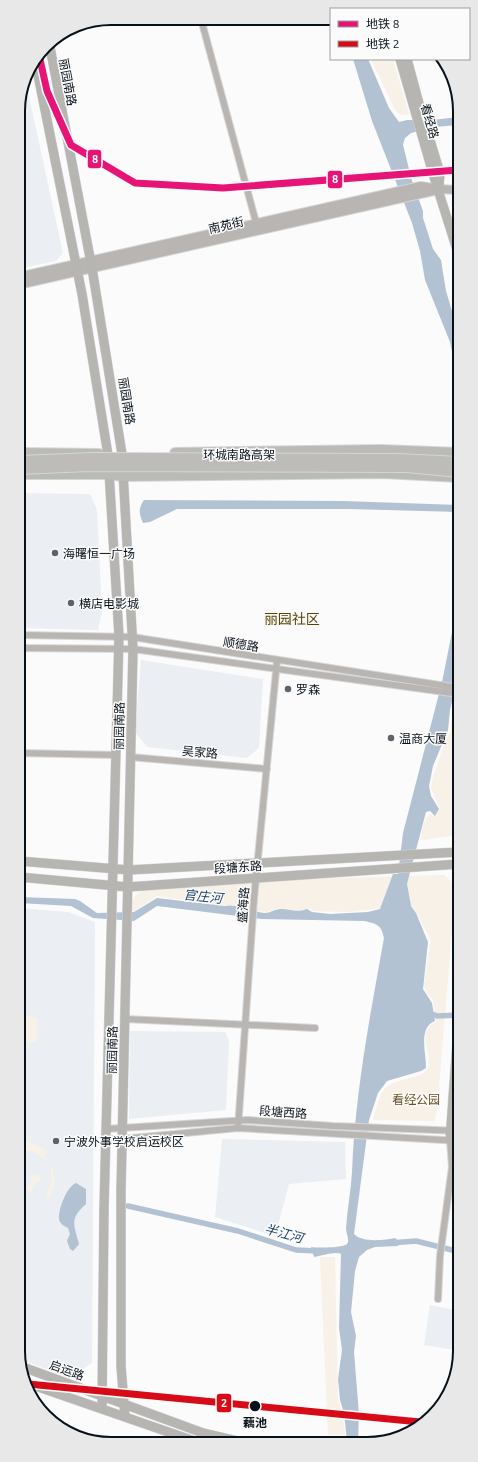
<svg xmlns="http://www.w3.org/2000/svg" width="478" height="1462" viewBox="0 0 478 1462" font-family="Ubuntu,'Noto Sans SC',sans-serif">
<rect width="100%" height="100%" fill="#fbfbfb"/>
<path fill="#ebeef2" d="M25,78l38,175 -7,8 -38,8v-165z
M19,493l71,1 7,16 5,102 -4,18 -79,-2z
M141,660l122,19 -4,69 -12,10 -100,-11 -12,-15z
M19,908l49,4 27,10 -3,441 -23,15 -49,-19z
M130,1031l95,1 4,8 -3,70 -97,9z
M222,1139l123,3 1,37 -57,5 -14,52 -60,-19z
M430,1305l30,6v40l-36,-6z"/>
<path fill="#f7f1e7" d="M371,59h22l16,55 -8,1 -6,-5z
M454,702l5,1v117l-2,8 -6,8 -28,4 -2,-1c1,-8 2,-20 9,-25l5,3 5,-8 -9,-20 2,-12 11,-33 6,-11z
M444,875l8,7 3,12 -18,217 -3,10 -61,-1c3,-9 5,-22 10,-29 11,-15 37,-10 44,-22 8,-13 -13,-36 9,-47l-3,-21 -8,-11 -1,-7 7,-43 -19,-35 -64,7 -36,-1 -1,-2 -16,2 -17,-3 -12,4 -24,-4 -8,-3h-18l-59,-9 -24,16c-3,-13 2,-19 14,-23l118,-9z
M19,1016l18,1v25h-15l-1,27h-2z
M21,1141c11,1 19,4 27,11l-3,3 1,3 -2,1 -10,-7 -15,-2z
M53,1168l2,15 -5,15 -4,-3 5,-12v-14z
M39,1173l1,9h-3l-7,11 -3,-6 4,-5v-5z
M320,1257h15l3,142 4,13 3,23h-17z"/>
<path fill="#b2c2d2" d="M111,18h31l-77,14 10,-7z
M353,59h15l21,49 10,14 8,-2h25l26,-3v8l-23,2 -24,6 -6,5 -2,7 9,36 11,30v7l10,31 8,11 5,31 13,43v51l-9,-43 -25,-62 -5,-29 -8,-28 -40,-102z
M144,500l199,1 116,4v7l-110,-3h-172l-27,13 -7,1c-4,-10 -5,-14 1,-23z
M459,597v78l-9,35 -2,20 -15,36 -4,20 2,10 8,13 -4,7 -5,-5 -4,1 -19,72 4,22 5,7 12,29 -5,47 9,14 3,18c-17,6 -9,31 -9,47l-5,3 -34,10 -9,12 -9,27 -15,114c8,9 31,6 42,4l2,8 -23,1 -8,3 -8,7 -4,14 -4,41 5,24 -2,16 5,62 -1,28h-11l-3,-29 -4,-13 -2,-21 4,-29 -3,-22 2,-74c-6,-3 -19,2 -27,3l-3,-10c7,1 31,1 36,-3 3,-4 -1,-11 -1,-15 1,-19 5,-38 6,-57 3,-79 18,-156 32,-234 -3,-14 -7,-14 -20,-17l-102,-2 -105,-13 -23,15 -41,-3 -22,-12 -52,-3v-6l56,2 5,2 17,12 37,-1 23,-14 68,8c9,-3 29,6 40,7 5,0 10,-4 15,-4 11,0 16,4 27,0l5,3 18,2 38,-2 12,-3 13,-35h5l5,-41 39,-151z
M76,1183l10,6v15c-17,15 -12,21 -7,40l-6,7 -3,-2 -3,-8 3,-7 -2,-6c-4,-2 -8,-4 -9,-9 -1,-9 8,-33 17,-36z"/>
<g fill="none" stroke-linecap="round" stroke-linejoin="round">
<path stroke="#b2c2d2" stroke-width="5.5" d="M427,1012l10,4 22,-1
M128,1206l110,25 58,19 22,1
M390,1243l26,-2 44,11"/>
<g stroke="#d4d6d7" stroke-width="8">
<path id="minor" d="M201,19l56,207
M19,635l113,2 327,51
M19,648l114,1 326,45
M19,753l97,2
M130,757l137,12
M125,1019l190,9
M238,1128l16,-229 23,-238
M106,1129l141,-9 86,6 127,5
M106,1139h16l116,-11 222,13
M438,1299l2,-43 12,-89 -2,-27"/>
</g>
<g stroke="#d4d6d7" stroke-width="10">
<path id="tertiary" d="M18,277l403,-91 18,3 19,1
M18,285l420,-95"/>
</g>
<g stroke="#d4d6d7" stroke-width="10">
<path id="secondary" d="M49,42l43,226 30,186 11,195 -12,542v175l4,51
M400,59l34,118 24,76
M407,59l14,52
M35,60l47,234 26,161 11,181 -15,572 -2,200
M426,127l14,46 -1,13
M19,861l110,9 330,-18
M19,877l109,10 331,-23
M450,1140l9,-125
M20,1366l183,67 39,9
M27,1383l170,59"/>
</g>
<g stroke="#d4d6d7" stroke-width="12">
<path id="primary" d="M19,453l80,1
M175,453l206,-3 78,3
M19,474h91l12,2 261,-3 76,4"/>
</g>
<use href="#minor" stroke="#b8b5b3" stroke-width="6"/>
<use href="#tertiary" stroke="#b8b5b3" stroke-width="8"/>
<use href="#secondary" stroke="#b7b5b2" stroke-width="9"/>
<use href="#primary" stroke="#babab6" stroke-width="10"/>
<g stroke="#d4d6d7" stroke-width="12" stroke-linecap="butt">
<path id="trunk-bridge" d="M19,461l74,-3 305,1 61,3
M19,469l70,-3 318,1 52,5"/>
</g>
<use href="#trunk-bridge" stroke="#bdbcb8" stroke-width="10"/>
<g stroke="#fbfbfb" stroke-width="10">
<path id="metro-1" d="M39,55l8,36 24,54 64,38 88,5 235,-18"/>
</g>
<g stroke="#fbfbfb" stroke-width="10">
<path id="metro-2" d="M28,1384l392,38"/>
</g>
<use href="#metro-1" stroke="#e61477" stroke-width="7"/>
<use href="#metro-2" stroke="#d60b17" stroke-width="7"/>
</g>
<g fill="#5d6368" stroke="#fbfbfb" stroke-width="1.5">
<circle cx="55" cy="553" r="4"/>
<circle cx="71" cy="603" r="4"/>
<circle cx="288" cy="689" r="4"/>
<circle cx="391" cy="738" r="4"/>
<circle cx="56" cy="1141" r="4"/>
</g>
<circle fill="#081119" stroke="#fbfbfb" stroke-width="1.5" cx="255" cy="1406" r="6"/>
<g text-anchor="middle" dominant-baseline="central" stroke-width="3" stroke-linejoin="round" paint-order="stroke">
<g font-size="12" fill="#081119" stroke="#fbfbfb">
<text transform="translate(68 82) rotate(79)">丽园南路</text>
<text transform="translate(430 121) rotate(74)">看经路</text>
<text transform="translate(226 225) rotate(-13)">南苑街</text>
<text transform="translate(127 401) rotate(81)">丽园南路</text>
<text x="239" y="454">环城南路高架</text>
<text transform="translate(241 644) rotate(9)">顺德路</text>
<text transform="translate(119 726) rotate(-89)">丽园南路</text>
<text transform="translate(200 752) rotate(5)">吴家路</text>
<text transform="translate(238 867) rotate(-4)">段塘东路</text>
<text transform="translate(243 905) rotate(-86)">盛海路</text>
<text transform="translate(112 1050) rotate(-89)">丽园南路</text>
<text transform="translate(283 1112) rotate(4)">段塘西路</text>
<text transform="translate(67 1370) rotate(20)">启运路</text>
</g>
<g font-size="12" fill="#081119" stroke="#fbfbfb" text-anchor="start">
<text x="63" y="553">海曙恒一广场</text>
<text x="79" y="603">横店电影城</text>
<text x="296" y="689">罗森</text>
<text x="399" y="738">温商大厦</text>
<text x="64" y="1141">宁波外事学校启运校区</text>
</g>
<g font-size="12" fill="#6b5223" stroke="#fbfbfb">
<text x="416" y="1099">看经公园</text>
</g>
<g font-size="12" font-weight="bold" fill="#081119" stroke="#fbfbfb">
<text x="255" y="1422">藕池</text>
</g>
<g font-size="13" font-style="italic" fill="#1f4567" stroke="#fbfbfb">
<text transform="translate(203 896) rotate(6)">官庄河</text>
<text transform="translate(284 1233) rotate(15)">半江河</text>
</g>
<g font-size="14" fill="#5d4204" stroke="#fbfbfb">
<text x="292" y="619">丽园社区</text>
</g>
</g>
<path d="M0 0H478V1462H0ZM111 25H367A86 86 0 0 1 453 111V1351A86 86 0 0 1 367 1437H111A86 86 0 0 1 25 1351V111A86 86 0 0 1 111 25Z" fill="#e8e8e9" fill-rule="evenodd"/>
<path fill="none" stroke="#081119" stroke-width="2" d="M111 25H367A86 86 0 0 1 453 111V1351A86 86 0 0 1 367 1437H111A86 86 0 0 1 25 1351V111A86 86 0 0 1 111 25Z"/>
<g stroke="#fbfbfb" stroke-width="1.5">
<rect x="87" y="149" width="15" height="20" rx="4" fill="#e61477"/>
<rect x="327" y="170" width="16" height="19" rx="4" fill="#e61477"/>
<rect x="216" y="1393" width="16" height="20" rx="4" fill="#d60b17"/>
</g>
<g font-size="11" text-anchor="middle" font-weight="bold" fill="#fff">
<text x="95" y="163">8</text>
<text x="335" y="183">8</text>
<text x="224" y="1407">2</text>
</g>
<rect x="330" y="8" width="140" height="52" fill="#fbfbfb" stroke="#9a9da1"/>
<rect x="338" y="21" width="20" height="6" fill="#e61477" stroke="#9a9da1"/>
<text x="366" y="28" font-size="12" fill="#081119">地铁 8</text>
<rect x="338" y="41" width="20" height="6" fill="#d60b17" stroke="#9a9da1"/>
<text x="366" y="48" font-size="12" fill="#081119">地铁 2</text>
</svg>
